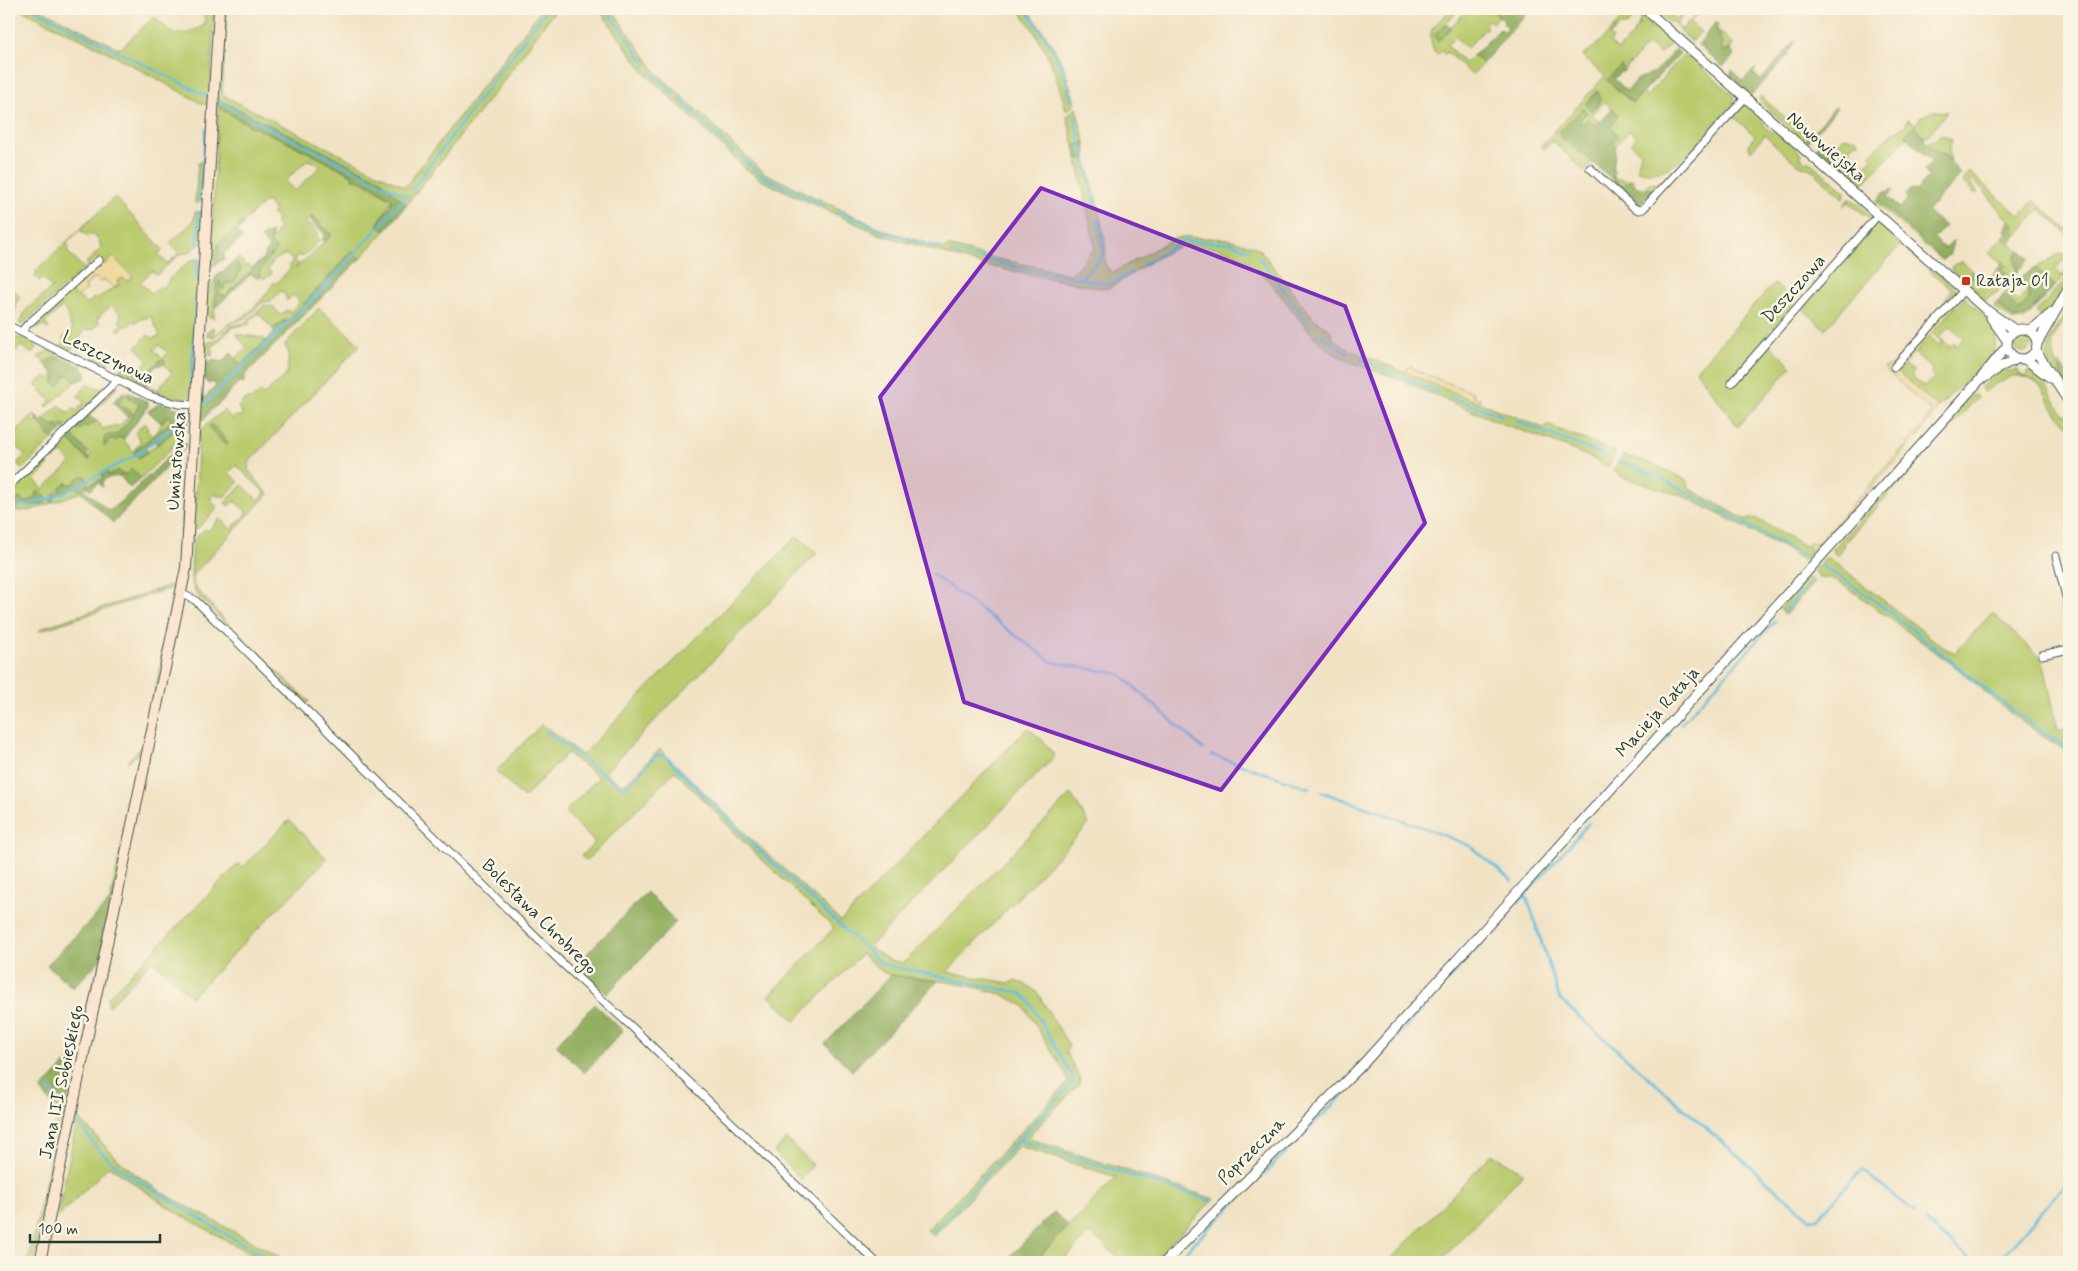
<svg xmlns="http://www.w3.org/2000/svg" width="2078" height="1271" viewBox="0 0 2078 1271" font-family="Mynerve,sans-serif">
<rect width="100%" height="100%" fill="#fcf5e5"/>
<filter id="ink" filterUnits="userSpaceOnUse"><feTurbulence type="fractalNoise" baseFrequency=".02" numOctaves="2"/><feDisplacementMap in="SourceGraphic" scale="10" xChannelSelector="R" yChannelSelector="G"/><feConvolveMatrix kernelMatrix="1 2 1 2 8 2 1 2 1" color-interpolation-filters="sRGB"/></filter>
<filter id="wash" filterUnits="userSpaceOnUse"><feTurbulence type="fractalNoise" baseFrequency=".0096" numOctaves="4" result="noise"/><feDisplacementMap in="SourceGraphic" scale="20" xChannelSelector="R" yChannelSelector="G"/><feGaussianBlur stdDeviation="1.12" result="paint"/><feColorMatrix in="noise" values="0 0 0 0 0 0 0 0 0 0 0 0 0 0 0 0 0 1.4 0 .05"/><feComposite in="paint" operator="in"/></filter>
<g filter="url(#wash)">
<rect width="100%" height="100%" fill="#f1e2c4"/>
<path fill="#bacb6e" stroke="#6c8451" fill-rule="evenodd" d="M19,9h21l80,40 34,-32 21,18 6,-3 5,2 19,-9 -1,-16h10l-4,96 -9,-2 -97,-53z
M224,9h3l-5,86 183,92 137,-178h14l-58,79 -92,117c-8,-9 -17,-15 -25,-25l-162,-80z
M599,9h12l46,64 107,100 120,57 61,19 3,-3 40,11 83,17 24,-26 -18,-90 9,1c6,26 23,82 19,105l5,7 4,1 59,-33 11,-2 44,2 25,7 7,4 55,70 14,9 4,6 -1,3 15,11 196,79 4,-3 69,27 -8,15c-35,-20 -74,-31 -112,-46 -36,-15 -72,-31 -108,-46 -19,-8 -39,-11 -56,-23 -40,-27 -62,-93 -112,-103 -11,-2 -27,-5 -38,-3 -18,5 -54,31 -72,42h-10l-118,-23 -103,-31 -118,-54 -16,-12 -101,-96z
M1018,9h10l25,37 12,24 10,33 -4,5 -5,2c-11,-41 -21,-67 -48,-101z
M1452,9h8l-27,27 5,5 28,-30 -2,-2h30l-2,1 7,6 -6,7 -4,-3 -5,5 3,2 -20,21 -12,-11 -8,8 18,18 8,-8 10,8 -11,12 -25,-23 -3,2 -3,-3 -3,3 -4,-2c-9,-25 1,-26 18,-43z
M1627,9l10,1 -10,16 -2,-1 -2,2 -3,-2 -11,11 4,3 -3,4 8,7 16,-16 -1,-2c7,-5 5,-11 10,-17l7,6v4l3,4 4,-2 11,10v4l2,3 -10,10 -12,-10 -26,29 -1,-2 2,-2 -16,11 25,23 11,-10 4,3 36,-41 3,3 4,-1 44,39 -1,9 -45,50h-3c-14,15 -29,20 -48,15l4,-17 -10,-9 6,-7 -8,-6 -13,14 -3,-3 -2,-16 7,-10 -13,-15 -13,14 8,7 -3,5 -17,-4v-3l7,-8 -29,21 6,7 30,23 -10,8 -31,-30 -9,8 -3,-3 64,-70 -23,-20c11,-6 42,-36 45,-47z
M1685,9h4l-13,15 5,6 19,-19 -10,11 11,10 -10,10 -19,-21 -3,1 -8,-7 5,-4 9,8z
M1716,28l17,16 -3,6 -8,1z
M1761,96l47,42 -1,2 2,1h-6l-44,-41z
M1746,104l15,14 4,9 7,5 3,-1 26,23v4l4,4 4,-1 36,31v4l-4,2 1,-2 -33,-28c-12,0 -34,-24 -44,-33l-14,16 -3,-6 7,-9 -23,-21 11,-10z
M218,107c57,33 120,55 174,93l-15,25 8,6 -25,28 -8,-7 -64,69h-5l-10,8 -15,-16 -10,9 2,2 -17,3 -20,19 -1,10 -6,-3v-7l2,-3 8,-3 15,-14 14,-3 20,-18 9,2 6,8 7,-5 3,2 10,-10 -7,-7 -6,6 -2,-7 -4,-3 -10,10 -8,1 -17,16 -16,5 -15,13 -1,1 -7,-2 2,-5 5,-3v8l1,1c12,-12 14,-11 26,-18 10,-5 28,-26 33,-36l2,2 15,-16 -2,-3 4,-3 -7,-8 -13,7 -5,8 4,5 -9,5 -4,-6 8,-13 10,-10 -7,-8 1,-4 5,-2v-5l3,-3 -4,-6 3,-2 -6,-6 3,-3 -9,-10 -47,43 -4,22h-2l-2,-3zM307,160l8,2 5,5 -25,24 -10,-10zM313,216l19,19 -37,34 4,-5 -5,-5 5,-4 3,2 18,-17 -4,-5 2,-2 -7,-9 -3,2 -2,-3z
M1076,108l9,34 -11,4 -7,-30z
M1934,111l13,1 -23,28 -17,-6v4l-46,48 -4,-4 -3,3 -39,-34 3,-6 -1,3 39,33 6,-7h-8l-27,-23 1,-1 3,3 13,-16 13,2 3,3h-4l-6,6 1,2 -3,6 15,12 10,-11 -2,-2 7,-9 17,-15 -3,3 15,-10 -2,-2 3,-3 8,5 6,-8z
M1941,134l11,6 -3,11 2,10 -25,-18 10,-4z
M205,159l-2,41 -8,4 3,-40z
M1969,172l51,44 14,-16 35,32v3l-29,-26 -25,28 -2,-13c-16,-12 -23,-31 -40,-43l-4,1 9,10 -3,2 -13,-13z
M1614,174v4l15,3 1,-2 3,1 3,7 8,1 5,-5 9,1 -6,7 -3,-3 -5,4 -21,-5 -12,-10z
M115,197l48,53 -5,4 9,10 12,-11 -9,-10 24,-22 1,-9h7l-2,32 -12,9 -8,1 -23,21 -5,-4 -12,11 12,12 8,-8 2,2 7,-6 -1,-2 23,-20 8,-1 1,3 -7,122 -2,11 -5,4 -21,-4 -28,-13 1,-1 22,9v-4l12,-13 -8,-9 1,-3 -2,-3 5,-5 -9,-8 -5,5 7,7 -2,4 -16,16 -6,-7 11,-10 -12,-13 12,-12 4,3 8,-2 -9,-20 -5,2h-3l-8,5 -2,-2 -5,6 -2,-2 -7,6 -2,-2 5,-5 -3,-3 2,-6 -10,-10 -14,14 3,4 -6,6 -9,1 -14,20 -10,-5 3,-3 -1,-4 10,-9c-7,-7 -1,-13 -11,-22l-17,16 4,5 -2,1 -4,-4 -5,3 -5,-3 37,-35 17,14 8,-7 2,2c6,-5 14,-9 22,-14l-2,-4 5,-4 10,1 -19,-21 -9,8h-16l-2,-2 15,-15 -2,-8 -7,-7 -4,3 -8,-6 -14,13 4,5 -3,3 17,18 -62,56 -3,-2 8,-14 25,-21 -9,-10 -4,3 -5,-5 3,-3 -2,-2z
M1852,199l38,31 2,6h5l28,27 -2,1 -23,-19 -75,84 -22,-20 70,-80 -4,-11 -21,-16 -5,4 5,-6z
M1877,200l66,58 4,-3 -4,6 -67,-58z
M2003,237l17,15 -5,4 2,16 -20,20 -12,8 -17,-16 1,-1 -3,-4 -2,2 -12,-11 1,-4 9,-5 10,10 -2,3 14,13 20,-11 -2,-15h-4l-9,-8z
M2069,254v10l-6,-4 -8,10 7,6 7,-8v3l-45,49h-12l-18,-13 4,-6v3l27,13 29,-32 -18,-17 21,-13z
M238,257l8,10 3,-2 3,3 11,-9 -38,37 -6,-3v-13l5,9 1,-7 11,-5 5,-9 -6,-7z
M1931,267l25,21 1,3 -9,10 -3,-2 7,-9 -24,-21z
M221,271l1,2 -6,5 -2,40 -5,-1c-9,-13 2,-36 12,-46z
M2069,276v3l-20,31 -8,8 -5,-6z
M1774,283l21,20 -32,36 29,27 -54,61 -42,-57z
M14,290l5,5 -5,22 -3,4 -2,-1v-26z
M2028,290c1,8 -1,18 -10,20l-14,-16 3,-3 11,10z
M1965,297l31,31 -3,3 3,2 -2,20 -56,54 -40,-35 6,-7 10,6 -3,5 13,11 10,-10 -4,-4 3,-3 -18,-17 14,-17 10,9 3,-2 -3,-3 2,-1 9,8 4,-4 3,3 6,-7 -13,-13 -12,13 -6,-6z
M319,308l41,37 -110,116 -2,9 20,24 -75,81v10l41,46 9,5 4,8 62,57 -2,2 -111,-109 -5,-17 2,-37 12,-11 3,2 12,-13 11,11 14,-13 1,-5 -12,-10 -6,5 -3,-3 17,-18 16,15 7,-7 -29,-28 -7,8 10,9 -15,15 -3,-2 -2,2 -4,-3 -5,6 8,8 -20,20 -4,2 5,-99 25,-21 8,9 5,-4 2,2 4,-3 -5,-7 8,-8 1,1 2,-2 2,2 10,-8 3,3 23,-21 2,-21 -4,-7 1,-3z
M2069,311v3c-22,26 -20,33 -7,63 3,5 6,9 7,14 -4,-6 -19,-24 -21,-29 -4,-20 9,-37 21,-51z
M9,330l4,8c8,1 17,-3 23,9l-4,7 -11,-8 -12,11z
M236,334l27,4 3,3 -26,25 -4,-8 11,-10z
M2015 344a8 8 0 1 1 16 0a8 8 0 1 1-16 0Z
M49,350l35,17 -2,2 -27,-12 -11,6 -6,-6z
M2003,370l2,1 13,-1 1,4 7,3 2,-6 16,11 19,33h3l3,3v10c-3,-4 -7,-8 -10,-12 -15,-19 -14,-37 -42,-40 -9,-1 -13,7 -21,7l-12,10 -3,-6z
M54,374l14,1 7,7 -28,25 -1,-2 5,-4 -16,-16 10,-9 4,3z
M87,383l16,7 -36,36h-15l-8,-7 15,-14 9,8 5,-5 3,3 8,-8 -6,-6z
M117,386l1,1 -42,42 21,-8 6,8 13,-4 2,2 13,-13v-3l-13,-7 6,-9 -2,-2 5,-1 2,1 -2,3 12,8c-3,12 -24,32 -35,42l9,-8 7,-2 19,22 36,-27 5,5 -12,16 -27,26 -9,-8 -5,4 -19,1 -2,-4 -4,8 -16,7v-3l-9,-5c-3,6 -5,7 -12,5 -4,7 -12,9 -16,16l27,-12 5,5 -49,18 -23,2c8,-7 22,-10 32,-8l4,-6 -2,-4 -15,8 -19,3v-16c11,-11 23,-18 33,-31l7,7 -15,14 9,10 28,-26 -10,-10 -8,7 -6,-7 13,-13 5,5 5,-4 18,19 3,-5 -17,-17 -4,-8z
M1974,395l4,2 -132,144 -8,15 -4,-3 -1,-4 137,-152z
M174,408l13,2 4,7 -6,14 -4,4 1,-6 5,-5 -1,-10z
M33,415l-2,5 2,2 4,-2 16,19 -31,30 -5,-6 8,-8 -13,-13 -3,3v-7z
M167,416l5,5 -36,29 -1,-2 5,-4v-4l-5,-7 9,-10 5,4 -3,3 7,6z
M1623,455l28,8 35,17 4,9 56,31 9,-2 52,29 4,5 -7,9 -14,-10 -104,-54 -66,-21 -7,-6z
M186,472h2l-8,108 -66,317 -4,3 31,-145 -3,-1 -11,8 16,-17 20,-91 -2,-3 4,-4 12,-59 -16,3 -122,40 5,-4 133,-44z
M797,536l20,17 -213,220 17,11 5,-1 34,-34 94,93 87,79 187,-193 15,13 12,15 -186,191 20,13 15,3 167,-169 18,30 -142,148 62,11 5,-2 11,3 12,8 32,54 -3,6 14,27 -1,5 -52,54 187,61 -62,63h-29l-33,-30 -28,30h-28l82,-85 -97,-31 -85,90 -7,-6 141,-147 -1,-7 -43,-70c-33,-22 -93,-26 -133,-31l-7,-2 -22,-19 -67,67 -26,-25 65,-68 -84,-80 -75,-77 -89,90 -5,-5 14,-13 -30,-31 34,-35 -32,-24 -43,45 -28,-27 46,-47 40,31z
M1825,558h4l115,90 11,5 37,-40 51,47 15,70 11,-2v25l-50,-33 -67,-56 -102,-75 -20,-11 -11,-1 -5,-7z
M1810,578l4,4 -29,33 -4,-7 24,-29z
M289,820l38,39 -136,138 -38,-37 -45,47v-10l131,-134 4,4z
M61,1116l2,4 -29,142h-9l4,-5 29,-129 -3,-4z
M78,1117l37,40 23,19 25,17 126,69h-24l-91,-51 -65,-45 -52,52z
M786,1139l27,26 -12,14 -27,-27z
M1492,1154l32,19 -85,89h-51z"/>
<path fill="#93af61" stroke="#59764a" d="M1494,9l3,1 26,-1 4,4 -44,50 -9,-8 26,-26 3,2 4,-4 -4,-4 1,-2 -12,-11z
M1717,23l2,2 -3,3 6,15v8l8,-1 5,5 -12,12 -25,-22 16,-21z
M1446,24l5,4 -13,13 -5,-5z
M1795,41l-8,15 -35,39 -22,-19 2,-6 11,11 13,-13 -3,5 8,7z
M1676,49l4,4 -47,50 -26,-23 14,-15 2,4 -9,10 13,12 11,-12 17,-7z
M1598,90c4,9 2,16 -7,21l-5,-7z
M219,100l162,80c8,10 17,16 25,25l-21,26 -8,-6 14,-20 1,-5c-11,-8 -25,-21 -40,-21l1,-4 -74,-38 -29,-11 -32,-19z
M1835,107l2,1 -28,33 -2,-1z
M1583,108l4,4 -7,8v3l3,1 3,-4h4l7,6 16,-18 5,8 -7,10 7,10 -5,6 3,3 -3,26 2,1 -3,5 11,10 6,-6 15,11 5,-4 3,3 -12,13 -46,-41 -30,-23 -6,-7z
M1914,126l10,10v4c5,7 14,15 22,16l14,18 -33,38 18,14 -11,12 11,11 9,-9 -5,16 -2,-1 -4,4 -66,-59 6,-7 11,-4 -7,8 13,11 8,-9 -3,-3 6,-7 5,2 13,-14 -5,-7 8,-9 -25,-23 -1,-4z
M1085,142l1,17 -9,-1 -3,-12z
M1821,143l6,8 27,23 5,-3 3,3 -6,7 -39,-33z
M313,216l19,19 -8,7 -2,-2 3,-6 -11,-10v-2l-5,-3z
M2009,221l5,3 1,13 -6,6 -6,-6 4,-4 -2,-2z
M242,223l2,2 -7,7 5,6 -18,15v6l-9,6 3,-21z
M272,232l-2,10 7,8 -10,10 -8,13 2,3 -3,3 -7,-5 -36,34 1,-30 19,-17 6,7c-3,7 -5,19 -16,15l-1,6 -2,1 -3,-10v13l6,3 35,-33 9,-15 -8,-11z
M352,251l8,8 -115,116v5l-2,3 -3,-2c-7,7 -12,13 -18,20 -6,6 -14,9 -17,18l-6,1 4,-21 13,-13 -1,-3h-8l-3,-4 2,-15 6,-4 10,2 9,-9 10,12 34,-33 -2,-3 10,-8h5z
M2021,251l8,8 -12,13 -2,-16z
M1998,261h4l4,5 -3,3 3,3 -2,4 4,4 -8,9 -8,-8 -9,6 -14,-13 3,-3 13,12 17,-19z
M2036,268l18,17 -29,32 -11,2 -17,-15 7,-10c6,5 9,12 14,16l4,-1 7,-12 -1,-7 -11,-10z
M100,352l9,10 -2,5 -16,-7z
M55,357l27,12 1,3 1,-2 3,5 -2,3 -10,4 -7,-7 -4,1 -1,5 -5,5 -5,-3 2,-8 -11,-12z
M163,358l2,3 -1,3 -8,2 -6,7 -1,6 -3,3 1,3 -5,-3 1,-2 -2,-1 -4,3 -18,-9 -1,-3 10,-9 15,16z
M2059,364l10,11v14l-6,-11z
M122,393l3,2 -7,9 13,7 1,3 -5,3 -14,-15z
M129,393l19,9v4l-25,34 -3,-3 -5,4 -3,-3 -8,8v-7l3,-4h9c6,-5 22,-24 23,-31l-12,-8z
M160,403c11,3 23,7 30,16l-8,10 -2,7 -5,-5 -18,14 -3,-4 -9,7 3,4 -9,6 -6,-6 39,-31 -5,-5 -6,7 -13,-12z
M33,415h2l7,6 2,-2c7,6 11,10 19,5l4,2 -14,13 -8,-8 1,-2z
M88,416l9,5 -9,6 -3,-1 -3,3h-7z
M211,424l8,7 9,12 -3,2 -16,-18z
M70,430l4,8 14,14 -2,3 4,4 -2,1 -23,-25z
M184,442l3,4 -74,77 -37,-36 -21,9 -3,7 -4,-4 -3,4c-13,4 -25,0 -36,9v-7h4v-3l7,-4 3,4c8,1 10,-2 13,-9l4,-2 8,8 12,-8v-4l6,-4 5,2 10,-9h4l3,5 -1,5 15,-7 1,-6 3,-2 2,4 10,-5 2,4h7l5,-5 9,9 -11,10 -10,-12 -13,2 -5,4 1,6 -5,-5 -7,7 -4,-3 -3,2 25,22 22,-18z
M647,892l29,30 -69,72 -31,-29z
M114,897l-14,63 -27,28 -26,-23z
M891,975l47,6 -86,90 -27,-27z
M595,1004l28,27 -39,42 -28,-28z
M75,1054l3,4 -15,61 -22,-29z
M1054,1212l14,14 -34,36h-16l-7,-7z"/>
<path fill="#eeda9e" stroke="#868c69" d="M97,257l7,8 9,-8 20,20 -5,4 -6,-3 -5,3 2,3 -6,4 -9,-9 -4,3 -5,-5 -10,9 2,3 -10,8 -7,-7 -1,-8z
M1948,301l7,6 -57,65 40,35 -15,23 -104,116 -2,-2 -6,8 -3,-8 10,-1 104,-116 10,-15 -48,-44 8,-3z
M1411,365l3,5 60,23 -1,5h7l-1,5 -75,-31z"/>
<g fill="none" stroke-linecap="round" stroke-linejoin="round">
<path stroke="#61bddf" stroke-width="2.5" d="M33,9l176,88
M606,9l40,56
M1025,9c24,32 37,53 46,92
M650,71l24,23
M678,98l56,54
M219,102l187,94
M1074,115l21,91
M739,156l23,20 65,31
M412,189l135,-180
M199,202l7,-73
M837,211l46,20 55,17
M197,246l2,-34
M951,252l74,17 86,15 20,-12
M1258,256l52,69
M196,259l1,23
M1142,265l40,-24 49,2 18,7
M1080,279l24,-24 -6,-35
M1318,333l30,21
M1360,359l78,33
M191,385l5,-87
M1449,396l53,20
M204,404l128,-124 75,-85
M1515,421l94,36
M1621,462l34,13 150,81
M9,508l27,-5 28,-10 72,-38 54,-41
M1820,565c89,51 161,130 249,184
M932,574l120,88 68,12 83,75
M1785,611l25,-28
M1681,724l94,-103
M545,731l77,57 4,-1 30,-31 8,-1 90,91 126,116 9,4 132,27 8,8 43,75 2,6 -55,58 192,61
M1212,755l97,33
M1640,768l31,-34
M1322,792l114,40 34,14 42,35
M1525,895l3,5 32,100 250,219 8,-1 39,-44 6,-3 52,41
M1519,902l70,-79
M1377,1059l133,-148
M48,1088l17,19
M77,1121l18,24 15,16 30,21 94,57 42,23
M1925,1221l49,41
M932,1233l87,-93
M1175,1262l193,-192
M1997,1262l72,-81"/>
</g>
</g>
<g filter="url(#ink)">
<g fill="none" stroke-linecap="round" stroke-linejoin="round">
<g stroke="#3e564a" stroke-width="9">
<path id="minor" d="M1590,168l44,40 5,2 4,-1 102,-111
M9,326l141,70 28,8 18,1
M21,332l6,-7 72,-65
M1894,367l70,-77
M1731,383l147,-168
M9,486l109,-106
M2056,556l13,53
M182,594l13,6 369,365 68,62 244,235
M2042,655l27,-6"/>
</g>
<g stroke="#3e564a" stroke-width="11">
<path id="tertiary" d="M1645,9l340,300 30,21
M1991,318l16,22
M2007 344a15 15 0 1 1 30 0a15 15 0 1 1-30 0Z
M2028,330l7,-3 18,-15
M2038,342l31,-54
M2036,351l33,51
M2025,359l26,19
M1984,378l18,-12 15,-7
M1165,1262l198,-198 615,-682 29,-36"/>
</g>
<g stroke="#3e564a" stroke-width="12">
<path id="secondary" d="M40,1262l146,-694 33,-559"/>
</g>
<use href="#minor" stroke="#fff" stroke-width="7"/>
<use href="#tertiary" stroke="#fff" stroke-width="9"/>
<use href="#secondary" stroke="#fce5cf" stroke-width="10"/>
</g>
</g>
<path fill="#7b2cbf" fill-opacity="0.2" stroke="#7b2cbf" stroke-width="4" stroke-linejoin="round" d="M1041,188l304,118 80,217 -204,267 -257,-88 -84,-305z"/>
<rect fill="#c8321e" stroke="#fcf5e5" stroke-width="2" x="1961" y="276" width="10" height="10" rx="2.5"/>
<g text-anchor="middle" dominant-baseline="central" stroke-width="5" stroke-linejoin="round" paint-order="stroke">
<g font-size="18" fill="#1f3d34" stroke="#fcf5e5">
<text transform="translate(1826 147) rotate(41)">Nowowiejska</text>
<text transform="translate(1794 289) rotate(-48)">Deszczowa</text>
<text transform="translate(108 358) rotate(26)">Leszczynowa</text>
<text transform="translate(177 461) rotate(-86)">Umiastowska</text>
<text transform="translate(1658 712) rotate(-48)">Macieja Rataja</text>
<text transform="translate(539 917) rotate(45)">Bolesława Chrobrego</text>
<text transform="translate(62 1082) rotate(-78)">Jana III Sobieskiego</text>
<text transform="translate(1252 1151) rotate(-45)">Poprzeczna</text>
</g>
<g font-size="18" fill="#1f3d34" stroke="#fcf5e5" text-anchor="start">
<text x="1976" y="281">Rataja 01</text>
</g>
</g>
<rect width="2078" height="1271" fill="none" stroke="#fcf5e5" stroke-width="30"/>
<path d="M30 1234v8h130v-8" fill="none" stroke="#1f3d34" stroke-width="2.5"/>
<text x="38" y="1234" font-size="15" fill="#1f3d34" stroke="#fcf5e5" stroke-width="4" paint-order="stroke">100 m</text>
</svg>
